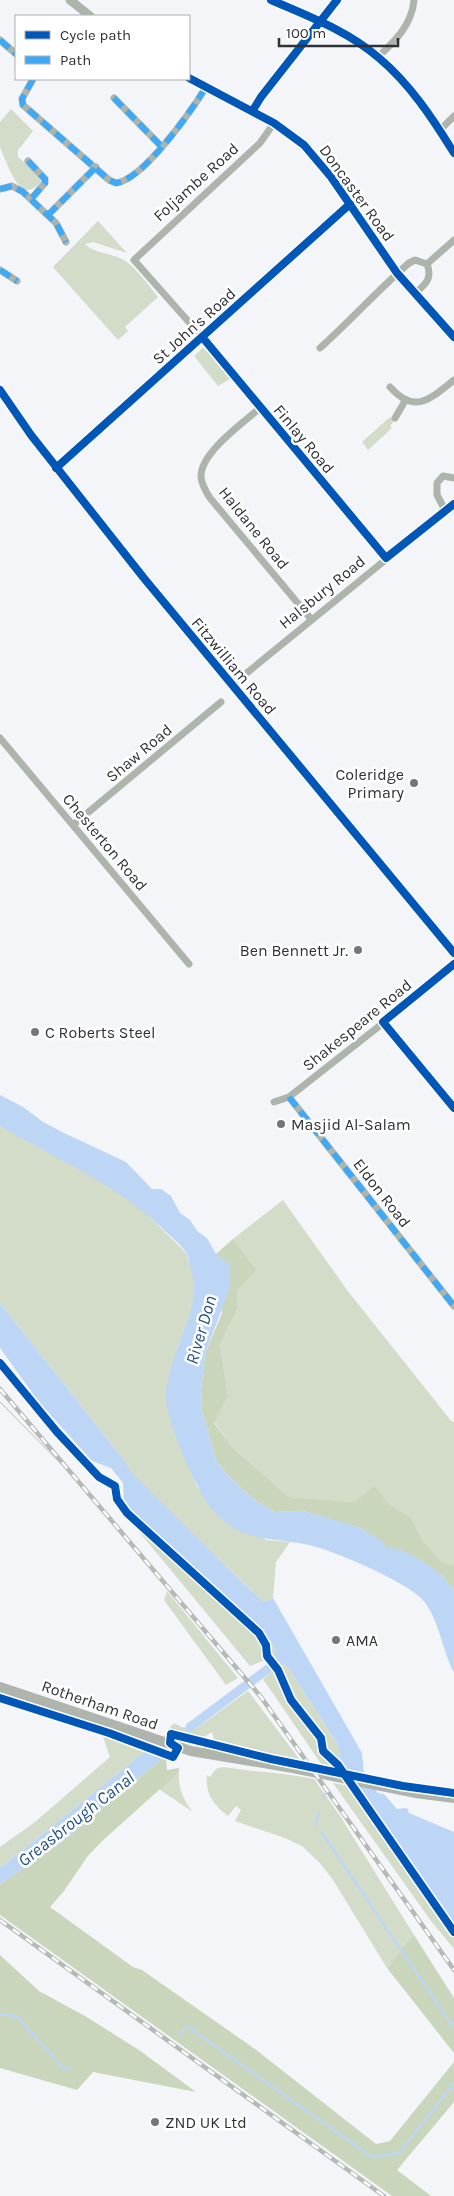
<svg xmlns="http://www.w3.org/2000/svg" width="454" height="2196" viewBox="0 0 454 2196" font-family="Karla,sans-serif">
<rect width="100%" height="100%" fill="#f3f5f8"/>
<path fill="#d3dbc9" d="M11,109l22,22 -15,19v7l22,19 1,6c-18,20 -27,-3 -34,-18 -2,-6 -6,-12 -7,-18 0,-8 0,-16 0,-24z
M98,221l29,32 -34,-11 -8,2c9,10 31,9 43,19 11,9 21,23 30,34l-33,30 3,4 -10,9 -65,-73z
M203,348l4,3 23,28 -12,7 -24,-30z
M390,417l4,4 -4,5 2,2 -24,22 -6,-8z
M0,1126l97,52 43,29 45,45 11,29 -3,27 -17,43 9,105 12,31 69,53 24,2 -14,20 -3,36 -9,4 -21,-19 -114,-112 -5,-11 -124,-157z
M283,1200l64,90 105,132 2,-1v145l-13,-5 -19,-21 -11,-23 -21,-12 -16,-18 -19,15 -66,-5 -57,-50 -18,-25 14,-26 -8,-51 18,-37 -1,-17 20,-21 -24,-31z
M124,1503l34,36 111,99 6,11v7l-25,10 -133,-161z
M167,1591l71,87 -12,7 -62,-85z
M283,1663l6,6 49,76 3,17 7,9 -26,-6 -59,-86z
M248,1691l52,69 -19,-2 -66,-15 -3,-11 -10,6 -35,-7 7,-8 7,4 14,2z
M102,1734l46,15 -148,119v-21l35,-25 75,-65z
M223,1767c31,5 61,6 91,12l26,37 74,119 -9,9 -18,24 -54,-88 -13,-17 -18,-17 -17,-8 -50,-17 6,-11 -5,-4 -8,10c-14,-11 -23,-21 -21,-41l3,2 6,-8z
M179,1772c-1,16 4,28 14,40l-34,-23 16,-16z
M333,1783l26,5 95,137v24l-23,-28z"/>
<path fill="#cad6bb" d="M233,1239l24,31 -20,21 1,17 -18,37 8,51 -14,27 18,24 57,50 66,5 19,-16 16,19 21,12 11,23 19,21 13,5v25l-12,-16 -42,-26h-14l-26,-21 -57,-17 -28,1 -19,-11 -26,-23 -14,-18 -14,-48 -1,-23 4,-35 17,-41 -6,-59z
M166,1755l1,15 12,-2v4l-78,70 -14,15 -23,34 -14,16 83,60 9,3 113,79 121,95 14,-3 64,-79v40l-57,68 34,26h-39l-392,-281v-31l62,-42z
M414,1935l40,63v55l-67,-85 18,-24z
M0,1955l39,36 46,25 54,34 57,42 -103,-20 -16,18 -77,-22z"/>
<path fill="#bed6f6" d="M0,1095l23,12 20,15 21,11 62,29 26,27h9l10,7 9,17 10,7 7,11 10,7 9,16 14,11v22l-25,67 -4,35 1,23 14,48 14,18 26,23 19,11 28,-1 36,10 21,7 22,13 5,7 13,1 24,13 18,13 12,16v82c-12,-23 -15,-55 -32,-74 -17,-18 -93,-51 -118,-55 -35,-6 -63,-3 -90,-32 -16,-17 -51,-97 -48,-120 2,-14 6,-30 11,-43 10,-29 24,-51 13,-82 -1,-5 -2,-11 -5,-16 -6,-8 -16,-16 -23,-23 -47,-45 -106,-69 -162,-102z
M0,1303l124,157 6,11 113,112 21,19 9,-4 89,155 2,21 14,19 6,1 13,15 10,-1 2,5 45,19v93l-113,-163 -3,-17 -49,-76 -6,-6h-8v-14l-6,-11 -111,-99 -34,-36 -1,-20 -12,-15 -19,-7 -53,-59 -39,-54z
M148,1749l18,6 -104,87 -62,42v-16z"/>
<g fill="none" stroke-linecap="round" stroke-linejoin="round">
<path stroke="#bed6f6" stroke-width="2.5" d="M337,1775l8,-12
M324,1799l1,-5
M316,1824l3,-11
M322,1833l132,195
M0,2014l17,2 46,52h8
M180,2034l7,-8 185,131 27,-4 55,-70"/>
<path stroke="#bed6f6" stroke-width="9" d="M190,1727l94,-70"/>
<path stroke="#adb4ab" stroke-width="7" d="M271,0c37,16 77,31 108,58 31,26 54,61 75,95
M0,40l16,14
M378,57c17,-16 34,-32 36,-57
M33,79l-11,20 1,6 86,75 7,3c27,-3 76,-73 90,-96
M114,98l47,48
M253,110l8,-13 76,-97
M274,123l-14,20 -126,117 69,78 183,220
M440,130l14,-14
M28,161l17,18v4l-14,16
M0,189l12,-3 11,6 33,31 10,19
M48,215l48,-48
M427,264l27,-24
M0,270l17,11
M320,348c31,-28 58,-58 89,-85l6,-3 12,4c6,15 -2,21 -13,30
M390,387c25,28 40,12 64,-7
M260,408c-17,15 -60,45 -59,69 1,8 5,15 9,21l101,121
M395,418l10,-17
M56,468l294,-264
M445,510l-8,-15v-12l6,-7 11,2
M232,685l222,-181
M0,738l189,226
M73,825l148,-123
M383,1022l71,86
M289,1097l165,209
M274,1102l15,-5 112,-88 53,-45"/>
<path stroke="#adb4ab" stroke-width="9" d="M70,0l20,16
M189,78l85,45 30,22 27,32 66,96 57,64"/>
<path stroke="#afb5ad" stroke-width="10" d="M0,390l31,45 112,142 311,376
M0,1687l191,64 102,17 123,25 38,5"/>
<path stroke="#b6bab7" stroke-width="1" d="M0,1402l88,89"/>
<g stroke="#b6bab7" stroke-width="4.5">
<path id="rail" d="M0,1389l261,308 193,273
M0,1920l384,276"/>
</g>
<use href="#rail" stroke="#fff" stroke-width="2.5" stroke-dasharray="8" stroke-linecap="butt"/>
<path stroke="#3fa9f5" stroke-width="6" stroke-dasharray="12 6" stroke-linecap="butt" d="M0,40l16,14
M33,79l-11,20 1,6 86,75 7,3c27,-3 76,-73 90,-96
M114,98l47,48
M28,161l17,18v4l-14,16
M0,189l12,-3 11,6 33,31 10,19
M48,215l48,-48
M0,270l17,11
M289,1097l165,209"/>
<g stroke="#fff" stroke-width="11">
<path id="cycleway" d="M271,0c37,16 77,31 108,58 31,26 54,61 75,95
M189,78l85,45 30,22 27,32 66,96 57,64
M253,110l8,-13 76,-97
M203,338l183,220 68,-54
M0,390l31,45 112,142 311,376
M56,468l294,-264
M454,964l-71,58 71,86
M0,1363l57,69 42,45 16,9 2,13 10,14 132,120 7,12 1,11 11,14 13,30 30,38 2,13 15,14 116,167
M0,1698l109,35 64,24 5,-9 -8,-5 1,-9 100,25 132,27 51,7"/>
</g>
<use href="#cycleway" stroke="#0057b8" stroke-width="8"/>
</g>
<g fill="#747679" stroke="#fff" stroke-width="2">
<circle cx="414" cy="783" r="5"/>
<circle cx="358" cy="950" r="5"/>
<circle cx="35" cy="1032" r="5"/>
<circle cx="281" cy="1124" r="5"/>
<circle cx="336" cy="1640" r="5"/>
<circle cx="155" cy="2122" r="5"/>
</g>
<g text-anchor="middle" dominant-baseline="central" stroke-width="5" stroke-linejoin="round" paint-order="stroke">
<g font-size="16" fill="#303134" stroke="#fff">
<text transform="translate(196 182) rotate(-42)">Foljambe Road</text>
<text transform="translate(357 193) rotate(54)">Doncaster Road</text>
<text transform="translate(194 326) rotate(-42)">St John's Road</text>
<text transform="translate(304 439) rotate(50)">Finlay Road</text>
<text transform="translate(254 528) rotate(51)">Haldane Road</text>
<text transform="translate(322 592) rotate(-39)">Halsbury Road</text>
<text transform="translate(234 666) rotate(50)">Fitzwilliam Road</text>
<text transform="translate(139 753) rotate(-40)">Shaw Road</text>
<text transform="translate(105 842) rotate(50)">Chesterton Road</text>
<text transform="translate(357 1025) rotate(-39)">Shakespeare Road</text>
<text transform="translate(382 1193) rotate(52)">Eldon Road</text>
<text transform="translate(100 1705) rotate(19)">Rotherham Road</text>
</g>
<g font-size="16" fill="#303134" stroke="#fff" text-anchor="start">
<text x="404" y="774" text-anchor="end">Coleridge<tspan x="404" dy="18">Primary</tspan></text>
<text x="348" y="950" text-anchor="end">Ben Bennett Jr.</text>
<text x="45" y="1032">C Roberts Steel</text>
<text x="291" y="1124">Masjid Al-Salam</text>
<text x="346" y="1640">AMA</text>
<text x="165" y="2122">ZND UK Ltd</text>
</g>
<g font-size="18" font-style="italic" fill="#245187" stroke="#fff">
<text transform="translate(201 1330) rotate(-74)">River Don</text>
<text transform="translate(76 1819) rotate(-38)">Greasbrough Canal</text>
</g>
</g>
<rect x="15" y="15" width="175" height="65" fill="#ffffff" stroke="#acadae"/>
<rect x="25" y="31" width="25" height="8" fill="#0057b8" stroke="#acadae"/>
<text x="60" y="40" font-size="15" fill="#303134">Cycle path</text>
<rect x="25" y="56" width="25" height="8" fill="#3fa9f5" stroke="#acadae"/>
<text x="60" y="65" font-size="15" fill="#303134">Path</text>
<path d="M279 38v8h119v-8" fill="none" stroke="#303134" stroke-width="2.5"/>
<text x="286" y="38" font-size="15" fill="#303134" stroke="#ffffff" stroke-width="4" paint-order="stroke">100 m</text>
</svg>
